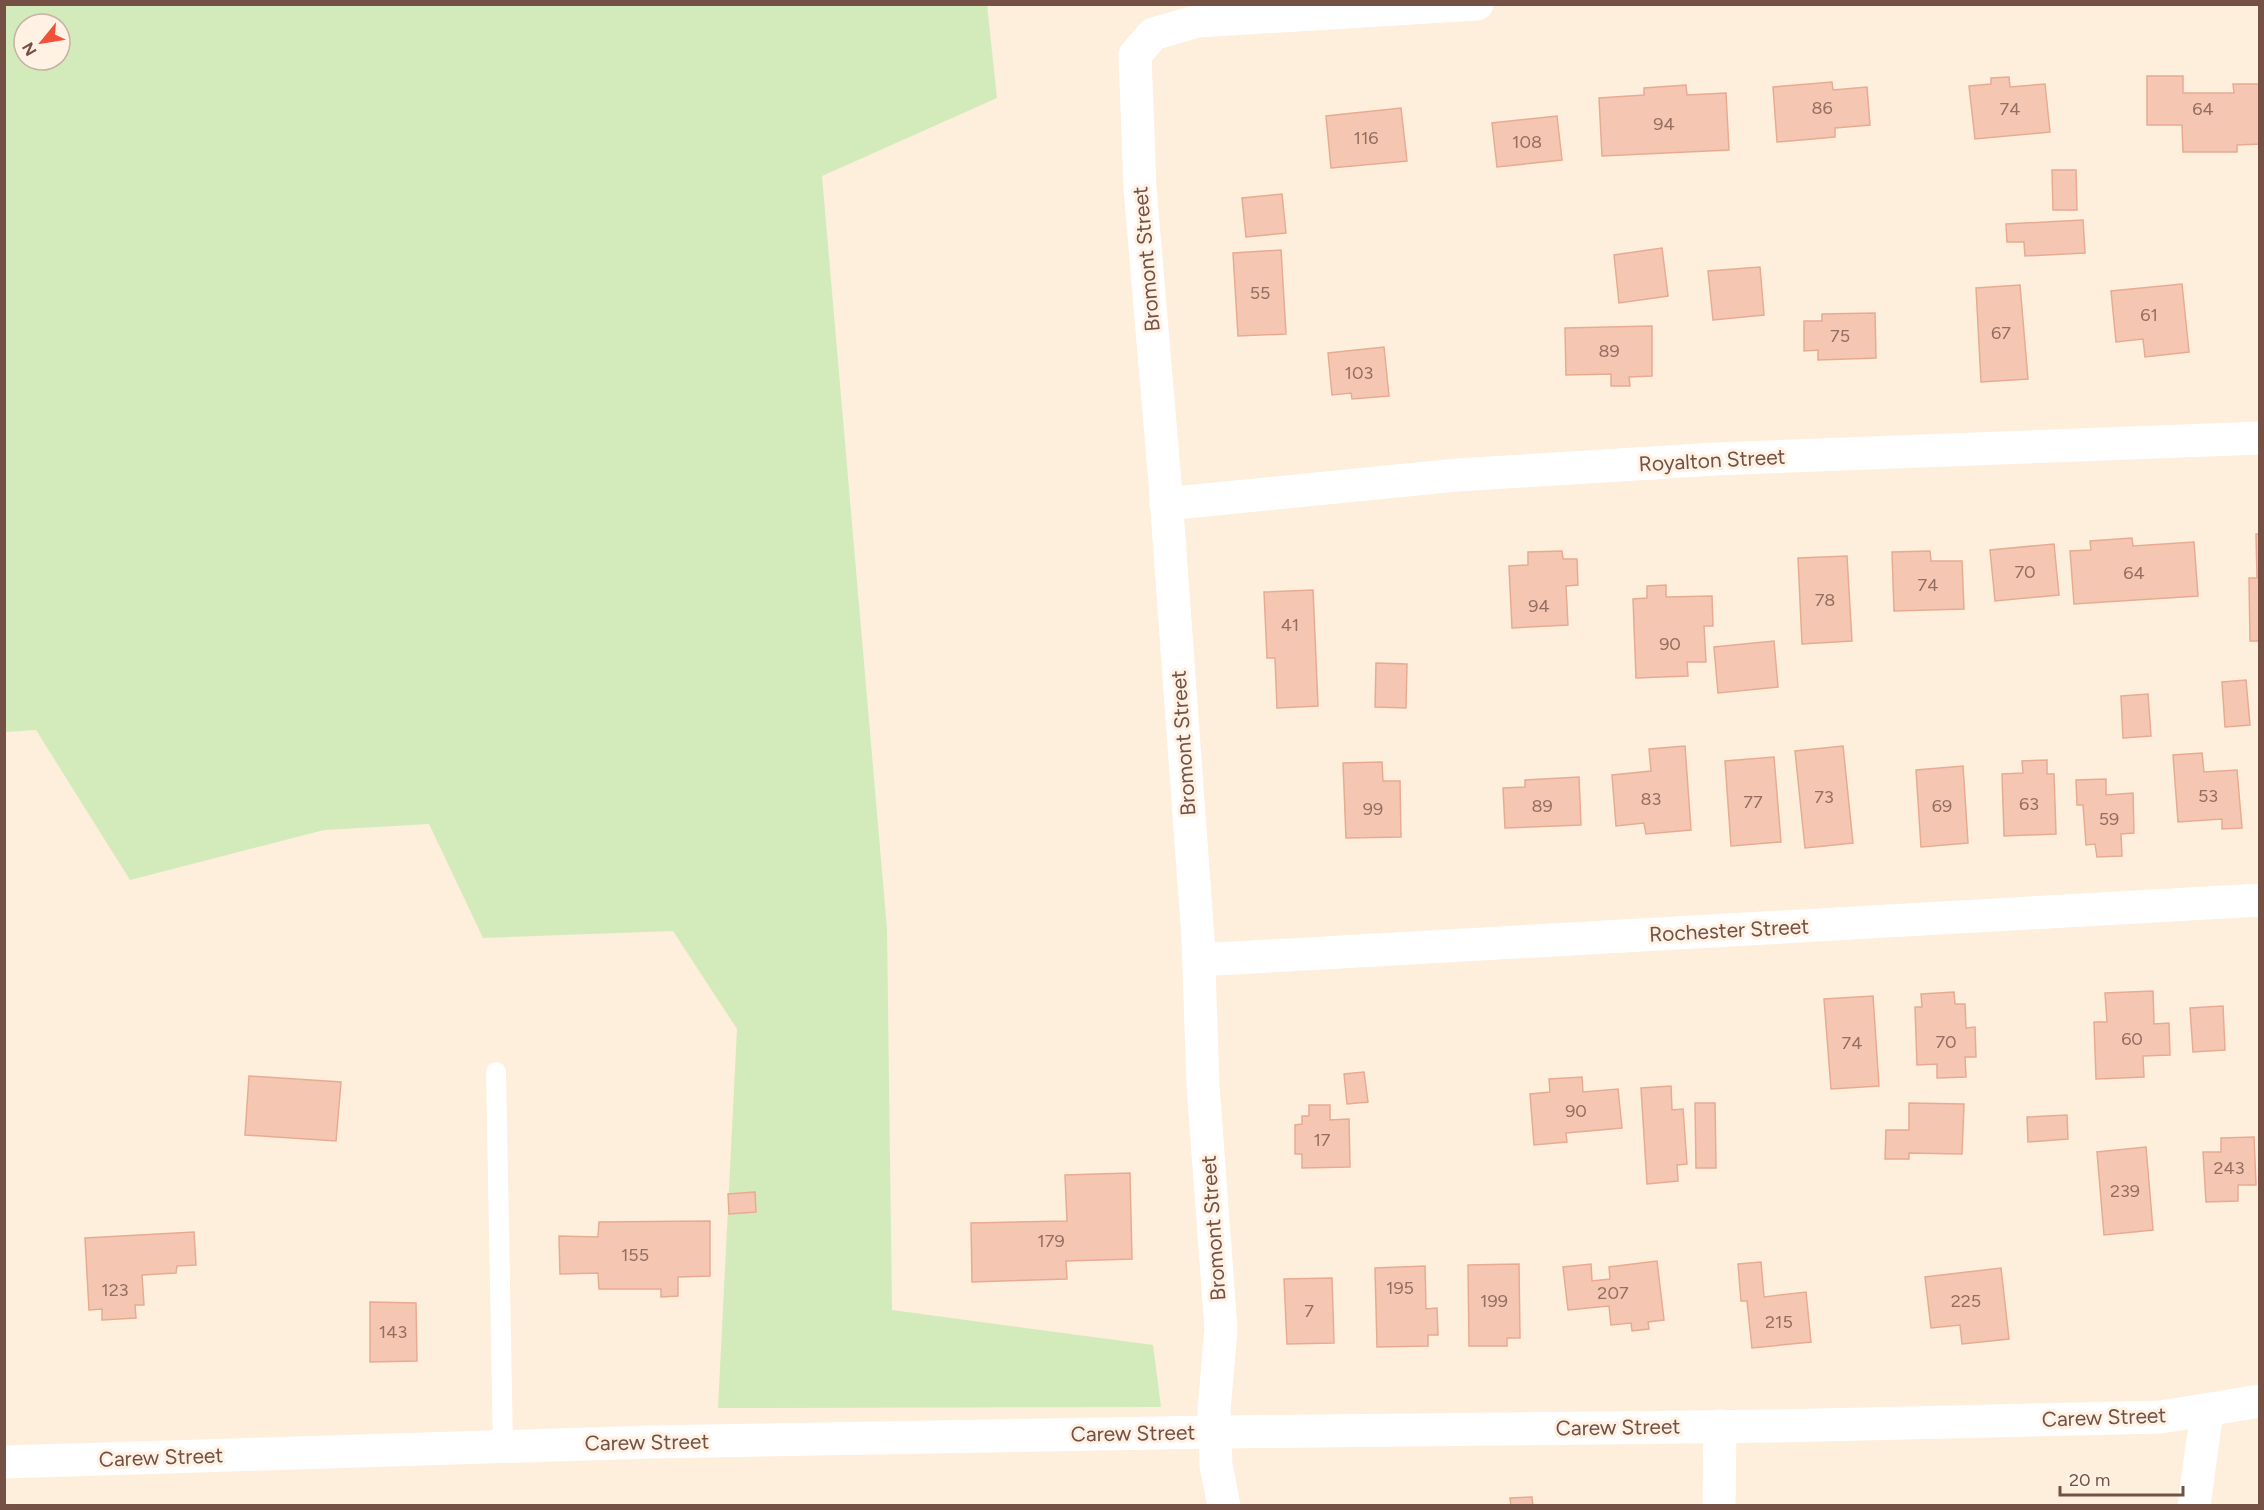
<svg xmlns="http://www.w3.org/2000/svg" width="2264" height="1510" viewBox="0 0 2264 1510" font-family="Figtree,sans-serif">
<rect width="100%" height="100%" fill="#feeedc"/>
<path fill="#d3ebbb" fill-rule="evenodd" d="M4,5h983l10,93 -175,78 65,753 5,381 261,35 8,62 -443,1 19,-379 -64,-98 -190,7 -54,-114 -105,6 -194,50 -94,-150 -31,2zM24,24h36v36h-36z"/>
<path fill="#f5c7b2" stroke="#e8ab92" stroke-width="1.5" d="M2147,76h36v17h51l-1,-9h27v60l-23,1v7h-54l-1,-27h-35z
M2009,77l1,10 35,-3 5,48 -75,7 -6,-53 22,-2v-6z
M1832,82l1,8 34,-3 3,38 -35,3v9l-58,5 -4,-55z
M1686,85l1,10 39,-2 3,57 -127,6 -3,-58 45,-3v-7z
M1401,108l6,53 -76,7 -5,-52z
M1557,116l5,44 -65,7 -5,-44z
M2052,170h24l1,40h-24z
M1282,194l4,39 -40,4 -4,-39z
M2083,220l2,33 -60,3 -1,-14h-17l-1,-18z
M1662,248l6,48 -49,7 -5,-48z
M1281,250l5,84 -48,2 -5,-83z
M1760,267l4,48 -51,5 -5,-49z
M2182,284l7,68 -44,5 -2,-18 -27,3 -5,-51z
M2020,285l8,94 -47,3 -5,-94z
M1875,313l1,45 -58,2v-10l-14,1v-30h18v-7z
M1652,326v50l-23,1 1,9h-19v-12l-45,1 -1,-47z
M1384,347l5,49 -37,3 -1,-6 -19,2 -4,-42z
M2256,534h4v107h-10l-1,-63h8z
M2132,538l1,8 61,-4 4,54 -124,8 -4,-53 21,-1 -1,-9z
M2054,544l5,51 -64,6 -5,-51z
M1562,551l1,8h14l1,26 -12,1 2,39 -56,3 -3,-62 19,-1v-13z
M1930,551l1,10h31l2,48 -70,2 -2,-59z
M1847,556l5,85 -50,3 -4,-86z
M1666,585v12l46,-1 1,30h-9l2,36h-19l1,14 -52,2 -3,-79 14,-1v-12z
M1313,590l5,116 -41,2 -2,-50h-8l-3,-66z
M1774,641l4,46 -60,6 -4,-46z
M1376,663l31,1 -1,44 -31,-1z
M2246,680l4,45 -25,2 -3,-45z
M2148,694l3,42 -28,2 -2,-42z
M1685,746l6,84 -45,4 -2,-11 -28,3 -4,-51 39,-4 -2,-22z
M1843,746l10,97 -48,5 -10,-97z
M2202,753l2,19 33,-2 5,58 -20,1v-10l-44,3 -5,-67z
M1774,757l7,85 -50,4 -6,-85z
M2047,760v14h7l2,60 -52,2 -2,-62 21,-1 -1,-12z
M1382,762l1,19h17l1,56 -55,1 -3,-75z
M1963,766l5,77 -47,4 -5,-77z
M1579,777l2,48 -76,3 -2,-40 22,-1v-7z
M2106,779v16l27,-2 1,40 -13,1 1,22 -25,1 -2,-13 -9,1 -3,-40h-6l-1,-25z
M2153,991l1,33 15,-1 1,32 -27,1 1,21 -48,2 -2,-57h13l-2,-29z
M1954,992l1,12h10l1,24 9,-1 1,30h-11l1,20 -29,1v-14l-20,1 -2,-58h7l-1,-13z
M1873,996l6,90 -48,3 -7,-90z
M2223,1006l2,44 -32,2 -3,-44z
M1364,1072l4,30 -21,2 -3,-30z
M249,1076l92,6 -5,59 -91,-6z
M1582,1077l1,15 35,-3 4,39 -56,5 1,9 -33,3 -4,-51 20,-2 -1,-13z
M1671,1086l1,24 11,-1 4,55 -10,1 1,16 -31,3 -6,-96z
M1695,1103h20l1,65h-20z
M1909,1103l55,1 -2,50 -53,-1v6h-24l1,-29h23z
M1309,1105h21v15l19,-1 1,48 -48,1v-14h-7v-29l7,-1v-8h7z
M2067,1115l1,24 -40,3 -1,-25z
M2254,1137l2,48h-18v16l-32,1 -3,-50h18v-14z
M2146,1147l7,83 -49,5 -7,-83z
M1130,1173l2,86 -66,2 1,18 -95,3 -1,-59 96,-2 -2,-46z
M755,1192l1,20 -27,2 -1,-20z
M710,1221v55l-32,1v19l-17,1v-8h-62l-1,-16 -38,1 -1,-38 39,1 1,-15z
M194,1232l2,33 -19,1 -1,7 -34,2 2,30h-9l1,13 -34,2v-11l-13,1 -4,-72z
M1657,1261l7,59 -16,2 1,7 -17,2 -1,-8 -20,2 -2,-19 -41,4 -5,-43 28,-3 1,17 18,-2 -1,-12z
M1761,1262l3,35 42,-5 5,50 -59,6 -5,-47h-6l-3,-37z
M1519,1264l1,74h-13v8h-38l-1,-81z
M1425,1266l1,43 11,-1 1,27h-10v11l-51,1 -2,-79z
M2001,1268l8,71 -47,5 -2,-19 -29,3 -6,-51z
M1332,1278l2,65 -47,1 -3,-65z
M370,1302l46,1 1,58 -47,1z
M1532,1497l1,9h-22l-1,-8z"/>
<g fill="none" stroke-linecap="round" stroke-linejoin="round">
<path stroke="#fff" stroke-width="20" d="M496,1072l7,374"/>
<path stroke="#fff" stroke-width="33" d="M1166,504l291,-29 259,-16 544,-21
M1199,960l1061,-60
M1224,1506l-8,-41 -2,-55 7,-81 -18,-243 -5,-147 -33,-456 -25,-295 -5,-133 18,-21 45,-13 279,-17
M1719,1506l1,-80
M2194,1506l13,-96"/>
<path stroke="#fff" stroke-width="33" d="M4,1462l647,-20 564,-10 563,-6 383,-9 99,-16"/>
</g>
<g text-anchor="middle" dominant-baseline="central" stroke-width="6" stroke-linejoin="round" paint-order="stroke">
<g font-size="18" fill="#946e60">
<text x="1822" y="108">86</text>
<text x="2010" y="109">74</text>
<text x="2203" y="109">64</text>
<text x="1664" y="124">94</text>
<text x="1366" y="138">116</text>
<text x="1527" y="142">108</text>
<text x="1260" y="293">55</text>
<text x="2149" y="315">61</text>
<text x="2001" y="333">67</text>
<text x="1840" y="336">75</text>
<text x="1609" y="351">89</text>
<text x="1359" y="373">103</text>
<text x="2025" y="572">70</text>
<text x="2134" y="573">64</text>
<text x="1928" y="585">74</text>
<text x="1825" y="600">78</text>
<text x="1539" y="606">94</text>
<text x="1290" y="625">41</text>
<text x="1670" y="644">90</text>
<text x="2208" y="796">53</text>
<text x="1824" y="797">73</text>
<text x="1651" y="799">83</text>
<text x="1753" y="802">77</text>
<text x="2029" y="804">63</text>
<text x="1542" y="806">89</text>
<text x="1942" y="806">69</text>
<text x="1373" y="809">99</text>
<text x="2109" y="819">59</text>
<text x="2132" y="1039">60</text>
<text x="1946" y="1042">70</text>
<text x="1852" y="1043">74</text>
<text x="1576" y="1111">90</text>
<text x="1322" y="1140">17</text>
<text x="2229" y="1168">243</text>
<text x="2125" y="1191">239</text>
<text x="1051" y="1241">179</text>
<text x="635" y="1255">155</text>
<text x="1400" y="1288">195</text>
<text x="115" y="1290">123</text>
<text x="1613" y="1293">207</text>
<text x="1494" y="1301">199</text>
<text x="1966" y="1301">225</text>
<text x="1309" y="1311">7</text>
<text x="1779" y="1322">215</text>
<text x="393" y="1332">143</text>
</g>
<g font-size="21" fill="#745144" stroke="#fff2e4">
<text transform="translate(1146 259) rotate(-95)">Bromont Street</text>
<text transform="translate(1712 460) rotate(-3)">Royalton Street</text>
<text transform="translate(1183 743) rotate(-94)">Bromont Street</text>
<text transform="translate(1729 930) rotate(-3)">Rochester Street</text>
<text transform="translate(1213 1228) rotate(-94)">Bromont Street</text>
<text transform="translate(2104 1417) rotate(-2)">Carew Street</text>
<text transform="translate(1618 1427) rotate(-1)">Carew Street</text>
<text transform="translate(1133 1433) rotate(-1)">Carew Street</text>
<text transform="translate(647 1442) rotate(-1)">Carew Street</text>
<text transform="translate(161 1457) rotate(-2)">Carew Street</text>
</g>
</g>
<rect width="2264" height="1510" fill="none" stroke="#745144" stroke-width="12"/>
<g transform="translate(42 42) rotate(240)"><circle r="28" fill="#fff2e4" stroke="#c7b2a4" stroke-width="1.5"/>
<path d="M0-4.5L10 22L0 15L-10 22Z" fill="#f15138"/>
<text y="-9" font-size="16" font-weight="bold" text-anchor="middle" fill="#745144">N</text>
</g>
<path d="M2060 1486v9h123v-9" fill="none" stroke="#745144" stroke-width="3"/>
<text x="2069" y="1486" font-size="18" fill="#745144" stroke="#fff2e4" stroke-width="4.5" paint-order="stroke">20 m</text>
</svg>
